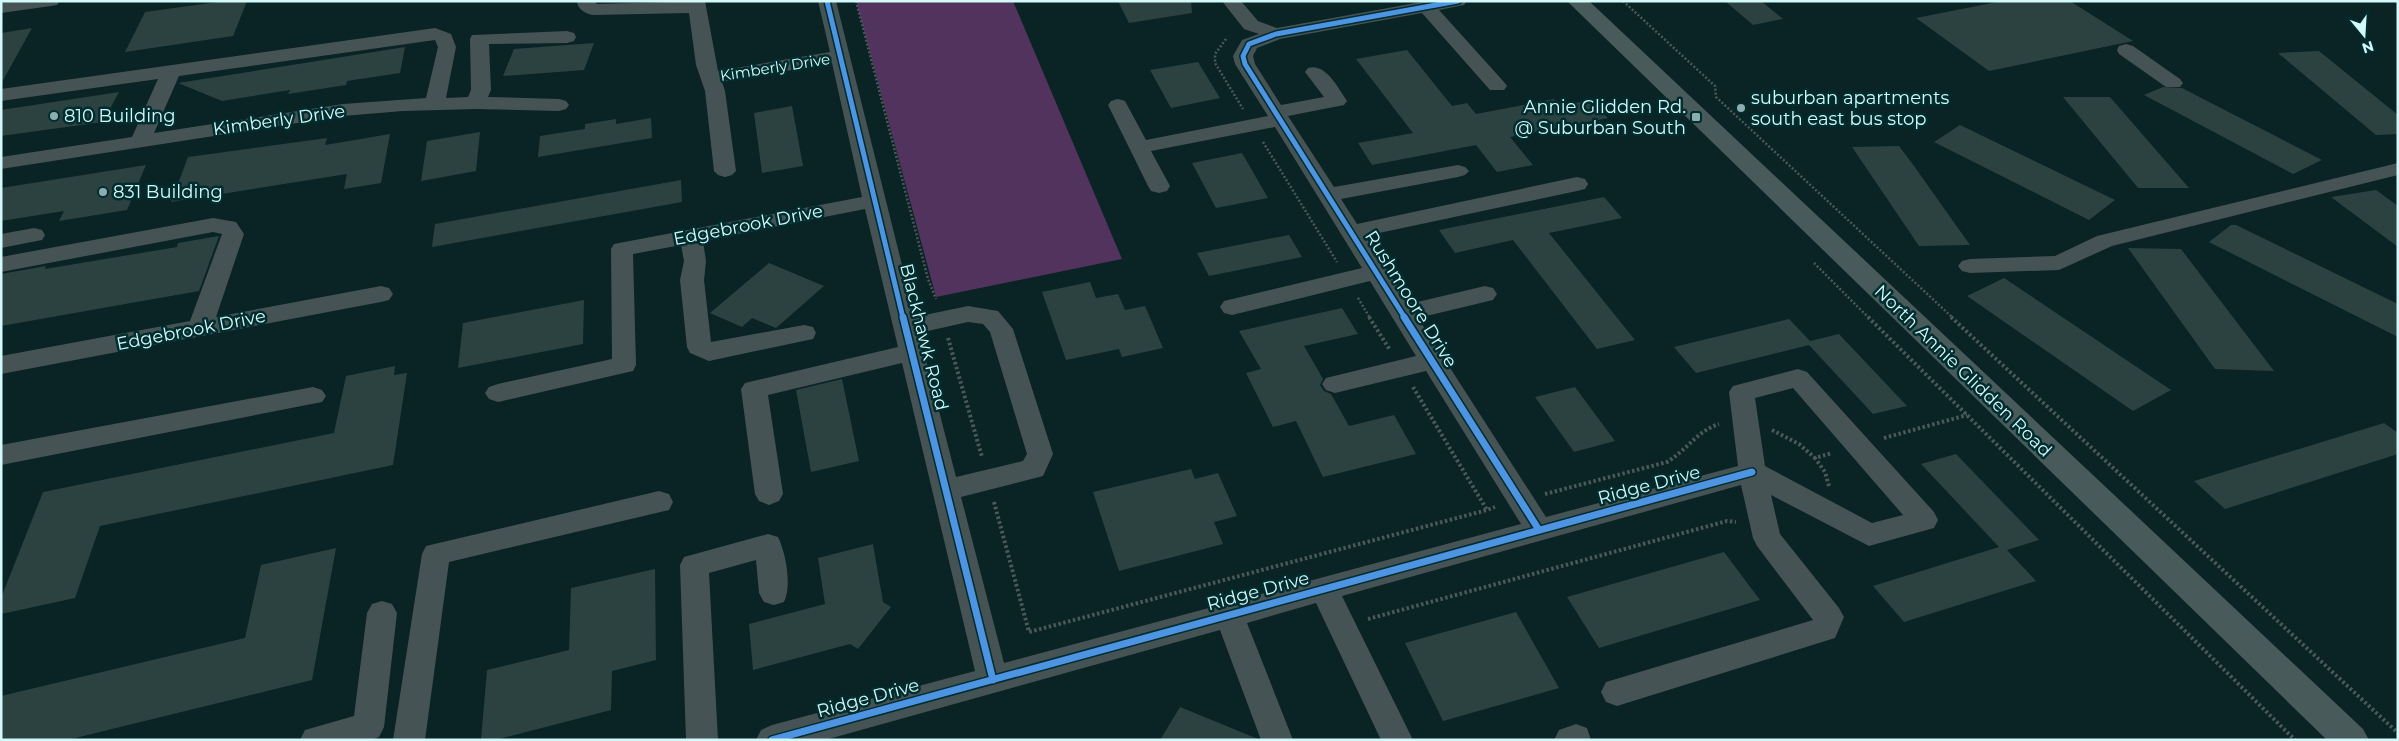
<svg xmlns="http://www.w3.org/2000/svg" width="2399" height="741" viewBox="0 0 2399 741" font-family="Montserrat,sans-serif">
<rect width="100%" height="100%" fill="#0a2324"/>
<path fill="#51335d" d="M856,1h157l109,258 -186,38z"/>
<path fill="#2b4241" d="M225,1h22l-14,35 -108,16 20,-40z
M1118,1h73l1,12 -63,10z
M1725,1h36l22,18 -30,6z
M2002,1h68l63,40 -144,30 -73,-53z
M32,28l-31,56v-51z
M594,43l-10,27 -81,6 11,-27z
M405,47l-5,26 -53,8 -1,4 -58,9 2,-4 -68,11 -44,-18z
M1407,50l45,56 15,-3 9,11 78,-15 6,7 31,-6 17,18 -98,19 23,28 -36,7 -21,-27 -104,20 -14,-22 55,-10 -57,-74z
M2319,51l79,64v19l-22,1 -98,-82z
M1198,62l22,36 -49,10 -21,-38z
M2163,87l19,1 140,72 -29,14 -149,-79z
M119,92l-16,30 -102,14v-26z
M2063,97h47l79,91h-51z
M792,106l11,60 -41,7 -8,-60z
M651,118l1,20 -114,19 2,-21 45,-7v-5l31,-5v5z
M1960,125l155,75 -26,20 -155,-78z
M480,132l-4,39 -55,10 6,-40z
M390,134l-9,49 -37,6 3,-15 -176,28 17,-45 139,-19 -2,7z
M1899,146l15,20 56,79 -51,1 -67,-99z
M1242,153l26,45 -52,10 -24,-45z
M146,165l-19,45 -68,11 5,-10 -63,10v-33z
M681,180l1,22 -250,45 3,-23z
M2376,190l22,16v41l-67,-50z
M1604,197l18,21 -73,15 86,107 -38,9 -84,-109 -58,13 -16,-23z
M2231,225h5l162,79v33l-189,-95z
M1289,235l13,22 -93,19 -12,-23z
M219,236l-20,55 -198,35v-52l45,-8 -1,3 132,-22 1,-4z
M2128,248l53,1 93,122 -59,-2z
M769,263l55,23 -48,42 -24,-10 -10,9 -32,-14z
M2004,278l167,112 -38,21 -166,-115z
M1090,282l6,16 22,-4 7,16 20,-4 18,42 -41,9 -3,-8 -53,11 -24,-68z
M584,300l-1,44 -125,24 5,-45z
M1342,308l16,26 -54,12 19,33 -3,6 4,6 7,3 18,32 45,-11 22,39 -93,23 -27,-56 -23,6 -27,-54 15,-4 -22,-38z
M1789,319l21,22 29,-7 68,72 -34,8 -64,-69 -113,28 -22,-26z
M395,366l-1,9 13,-2 -14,92 -293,61 -25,72 -74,16v-16l42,-106 291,-59 12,-57z
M842,379l17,82 -48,11 -15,-82z
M1575,387l40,54 -41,11 -39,-55z
M2384,423l14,10v21l-173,55 -31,-28z
M1956,454l83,86 -32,10 29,31 -132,41 -31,-36 126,-39 -78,-83z
M1191,469l4,10 23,-6 19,43 -23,6 9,22 -104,27 -26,-79z
M873,544l10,58 8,5 -33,42 -8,-5 -97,26 -4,-46 76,-20 -7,-46z
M336,548l-24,132 -245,60h-66v-44l244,-58 16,-73z
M1724,552l36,48 -161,48 -32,-51z
M655,569l1,91 -44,11 -1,39 -116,30h-14l6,-70 82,-20 2,-62z
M1516,612l43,76 -116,33 -38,-78z
M1180,707l78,32v1h-98z"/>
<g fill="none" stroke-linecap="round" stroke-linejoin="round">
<path stroke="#4a595a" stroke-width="2.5" stroke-dasharray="2 2" stroke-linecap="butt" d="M856,1l72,278 8,20
M1623,1l92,85 1,11 237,221
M1226,39l-11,15v9l28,46
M1263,142l74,120
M1814,263l55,55
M1358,298l12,20"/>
<path stroke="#4a595a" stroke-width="4" stroke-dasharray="2.5 2.5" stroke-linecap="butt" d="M1369,317l21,33
M1868,317l427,423
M1951,317l447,416
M948,338l34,119
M1413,387l74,123 8,-3
M1772,430l27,14 16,14
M1884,438l83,-23
M1829,486l-4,-14 -10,-14 17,-5
M1545,494l122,-32c20,-12 30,-31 52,-38
M994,502l35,130 458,-122
M1368,619l359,-98 9,1"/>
<path fill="#465354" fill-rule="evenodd" d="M10,1h50l-3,4 -6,1 -50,7v-10z
M577,1h18l2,3 108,-3 13,70 112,-19 -12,-51h18l79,316 53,-11 30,5 15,18 40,125 -10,22 -82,21 43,166 517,-139 -95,-153 -91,22 -9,-3 -4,-6 4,-6 90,-22 -46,-75 -138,34 -8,-2 -4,-6 4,-6 138,-33 -87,-141 -124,24 19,35 -3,5 -8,2 -8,-2 -3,-5 -40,-81 3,-4 7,-2 7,2 21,39 122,-24 -33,-52 -2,-8 9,-16 17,-6 -15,-5 -22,-28h19l17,20 19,7 150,-27h40l-3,4 -25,5 65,72 3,4 -3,4h-14l-68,-77 -142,26 -23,9 -4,8 2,8 26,41 43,-8 -19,-25 3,-4c18,-5 30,20 39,33l-3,4 -56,11 46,71 124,-22 7,2 4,4 -4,4 -7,2 -117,22 16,25 220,-47 8,2 3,5 -3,5 -8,2 -212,45 44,68 76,-18 8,2 4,6 -4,6 -75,18 128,199 192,-51 -9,-74 4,-6 65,-17 9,3 127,140 4,8 -4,8 -65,18 -98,-51 9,39 59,74 5,9 -9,21 -218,68 -11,-4 -5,-10 5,-10 207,-62 -56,-74 -4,-8 -12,-53 -399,111 71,144h-32l-65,-137 -69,20 46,117h-32l-41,-110 -395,110h-69l5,-10 11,-5 203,-54 -73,-308 -134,32 15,99 -4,7 -10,4 -10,-4 -4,-7 -14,-105 4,-6 153,-36 -33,-138 -162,32 3,20 -2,19 7,62 93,-17 9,2 3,6 -3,6 -104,22 -19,-8 -3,-6 -7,-67 4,-19 -3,-16 -48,9 3,111 -3,6 -135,31 -9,-3 -4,-6 4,-6 9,-3 114,-25 -1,-110 3,-5 248,-47 -30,-134 -110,19 3,9 11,80 -4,4 -7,2 -7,-2 -4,-4 -9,-80 -9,-26 -7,-52 -96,2c-7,-1 -16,-6 -16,-14zM968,322l15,2 7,8 37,122 -4,7 -67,16 -37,-144zM1793,388l110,127 -31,8 -107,-57 -10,-68z
M435,28l16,6 5,13 -10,51 22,-1 3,-7 -1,-51 2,-4 95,-4 7,2 2,4 -2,4 -7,2 -78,1 2,46 -3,7 71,2 7,2 3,4 -3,4 -7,2 -83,-2 -73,2 -60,5 -342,53v-12l131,-20 26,-58 -157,22v-12zM435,40l3,7 -12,51 -83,6 -189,29 25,-57z
M2126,44l7,2 47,33 3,4 -3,4h-14l-47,-33 -2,-4 2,-4z
M2398,163v12l-286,71 -53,24 -89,3 -8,-2 -4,-5 4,-5 8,-2 85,-3 42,-20z
M213,218l23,4 8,12 -28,83 165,-31 8,2 4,6 -4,6 -8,2 -380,72v-18l189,-35 32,-87 -9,-2 -212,40v-15z
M34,228l8,2 3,5 -3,5 -41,8v-14z
M313,387l9,3 4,6 -4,6 -321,63v-20z
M659,491l10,3 4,8 -4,8 -220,52 -24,178h-32l29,-186 4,-8z
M768,534l10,3c8,16 14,49 6,65l-10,3 -10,-3 -5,-9 -3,-33 -47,13 9,167h-32l-6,-175 4,-8z
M382,601l10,3 5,9 -13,114 -5,10 -7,3h-72l5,-10 49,-14 13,-103 5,-9z
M1576,724l11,4 4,12h-37l5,-10z"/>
<path fill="#495a5b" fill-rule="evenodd" d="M1567,1h22l774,728 6,11h-42z"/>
<g stroke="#002d2f" stroke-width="8">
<path id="cycleway-far1" d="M827,1l76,317
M1405,318l-160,-254 -2,-8 6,-12 27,-10 182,-33"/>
</g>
<g stroke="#002d2f" stroke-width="10">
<path id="cycleway" d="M903,317l90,363
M1404,317l135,213
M772,740l980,-268"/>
</g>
<use href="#cycleway-far1" stroke="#4d94e3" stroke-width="5"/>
<use href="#cycleway" stroke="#4d94e3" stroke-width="7"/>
</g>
<g fill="#8daeaf" stroke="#002d2f" stroke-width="2">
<circle cx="1741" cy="108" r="5"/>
<circle cx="54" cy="116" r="5"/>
<rect x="1691" y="112" width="10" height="10" rx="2.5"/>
<circle cx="103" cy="192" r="5"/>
</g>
<g text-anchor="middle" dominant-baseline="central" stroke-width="5" stroke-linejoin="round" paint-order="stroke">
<g font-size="15" fill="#d4f9fa" stroke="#002d2f">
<text transform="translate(775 67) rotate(-9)">Kimberly Drive</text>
</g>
<g font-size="18" fill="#d4f9fa" stroke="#002d2f" text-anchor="start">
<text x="1751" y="98">suburban apartments<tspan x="1751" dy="21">south east bus stop</tspan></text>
<text x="1686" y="107" text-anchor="end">Annie Glidden Rd.<tspan x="1686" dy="21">@ Suburban South</tspan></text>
<text x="64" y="116">810 Building</text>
<text x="113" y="192">831 Building</text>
</g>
<g font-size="18" fill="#d4f9fa" stroke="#002d2f">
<text transform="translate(279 120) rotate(-8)">Kimberly Drive</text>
<text transform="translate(748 225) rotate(-11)">Edgebrook Drive</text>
<text transform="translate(1411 299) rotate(58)">Rushmoore Drive</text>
<text transform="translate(191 330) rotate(-11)">Edgebrook Drive</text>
<text transform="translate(924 337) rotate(76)">Blackhawk Road</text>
<text transform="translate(1963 371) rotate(44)">North Annie Glidden Road</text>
<text transform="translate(1649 485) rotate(-15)">Ridge Drive</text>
<text transform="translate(1258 591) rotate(-15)">Ridge Drive</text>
<text transform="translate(868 698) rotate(-15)">Ridge Drive</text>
</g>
</g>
<rect width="2399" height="741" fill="none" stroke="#d4f9fa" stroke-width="5"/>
<g transform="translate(2364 35) rotate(162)" stroke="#002d2f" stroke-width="4" paint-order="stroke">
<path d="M0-4L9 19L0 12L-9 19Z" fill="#d4f9fa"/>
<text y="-8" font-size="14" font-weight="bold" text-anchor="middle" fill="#d4f9fa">N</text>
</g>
</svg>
